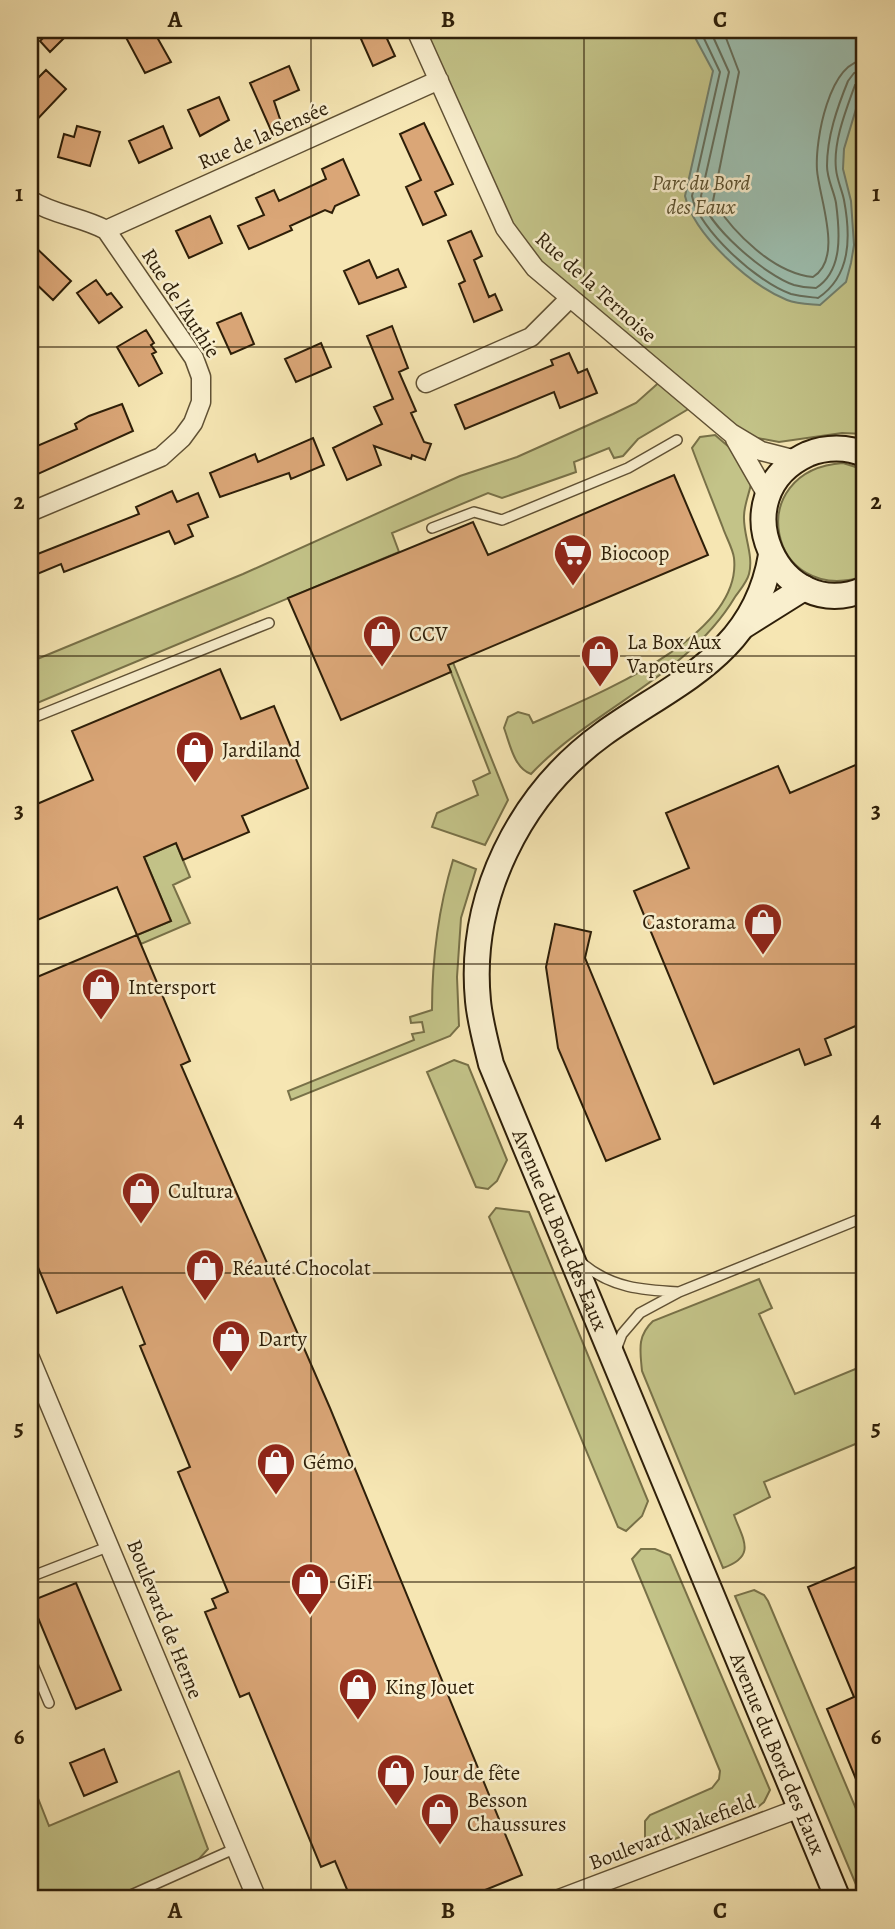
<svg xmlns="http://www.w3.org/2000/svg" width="895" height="1929" viewBox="0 0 895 1929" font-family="Alegreya,serif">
<rect width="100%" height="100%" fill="#f6e6b3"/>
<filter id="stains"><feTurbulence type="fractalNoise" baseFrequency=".00286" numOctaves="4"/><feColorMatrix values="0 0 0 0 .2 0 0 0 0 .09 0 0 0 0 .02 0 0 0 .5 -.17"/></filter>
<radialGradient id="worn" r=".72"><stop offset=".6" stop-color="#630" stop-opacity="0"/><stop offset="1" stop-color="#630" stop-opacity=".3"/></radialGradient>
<path fill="#c3c388" stroke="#787148" stroke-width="2" d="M416,30h449v404l-23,-1 -63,9 -48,-9 -34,-29 -59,35 -15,17 -9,2 -5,-10 -35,14 2,10 -74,26 -14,-5 -96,40 7,19 -369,154v-44l213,-88 217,-98 57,-19 96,-43 23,-11 28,-25 -145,-127z
M715,435l21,18 15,31c-2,10 -7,22 -7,32 -1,19 10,39 5,58 -2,8 -9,16 -14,23 -47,79 -142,111 -204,177 -17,-6 -21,-30 -27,-46l4,-11 10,-5 11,3 4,8c57,-26 210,-85 201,-165 -1,-9 -8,-21 -11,-30 -10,-26 -21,-53 -31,-80l8,-11z
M843,463l22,7v106c-97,32 -124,-106 -22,-113z
M452,660l56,140 -23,45 -53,-18 5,-14 41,-18 -5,-14 17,-8 -43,-111z
M176,843l14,34 -17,8 17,38 -49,21 -4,-9 34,-14 -27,-64z
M453,860l23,9 -15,49 -4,59 2,49 -9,10 -159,64 -3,-9 126,-51 -2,-6 12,-2 -2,-10 -11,1 -1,-6 22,-7c0,-53 6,-100 21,-150z
M454,1060l14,5 39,95 -10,21 -9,8 -12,-2 -49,-115z
M496,1208l33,4 119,289 -6,15 -16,15 -8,-4 -129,-310z
M759,1279l13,29 -13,6 36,80 70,-29v75l-101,42 6,15 -36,18c9,25 23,41 -11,53l-81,-197c-2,-21 -5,-35 11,-50z
M641,1549h14l15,6 100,235 -6,12 -7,6 -101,38 -11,-9v-16l5,-6 62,-27 7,-9 1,-8 -88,-212z
M754,1590l10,5 4,6 97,229v69h-3l-127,-303z
M179,1771l29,78 -18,20 -76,30h-84v-121l19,48z"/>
<path fill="#9dbfb0" stroke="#717f6d" stroke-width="2" d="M691,30h174v49l-21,70 -1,20 8,32 3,44 -3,18 -5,19 -26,23c-11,-1 -23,-1 -33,-5 -37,-15 -93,-65 -102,-104l28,-125z"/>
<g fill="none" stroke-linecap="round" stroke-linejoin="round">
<path stroke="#666f5c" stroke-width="2" d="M700,30l20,42 -28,124c6,33 66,87 99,98 8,2 19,3 27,4 33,-22 33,-61 26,-98 -2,-10 -7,-20 -8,-31 -3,-27 10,-59 19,-84l10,-5
M710,30l19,42 -28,124c5,29 65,80 93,89 7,2 15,3 22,3 27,-17 24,-55 20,-85 -2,-12 -9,-24 -9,-37 0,-29 10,-58 21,-85l6,-8 11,-2
M723,30l16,42 -26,129c21,32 60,72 100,76 31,-19 6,-79 4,-107 -2,-30 12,-108 48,-110"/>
</g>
<path fill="#daa677" stroke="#2e1f09" stroke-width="2" d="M51,30l12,9 -13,13 -10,-11z
M122,30h31l18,32 -26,11z
M357,30h26l12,26 -22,10z
M289,66l10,24 -25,11 10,30 -11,4 -23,-52z
M46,70l20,19 -36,38v-41z
M219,97l10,23 -29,16 -12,-26z
M424,123l29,61 -18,8 11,23 -23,10 -17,-38 15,-7 -21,-46z
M77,126l23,6 -10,34 -32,-9 6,-23 10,3z
M163,126l9,22 -33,15 -10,-22z
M343,159l16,36 -24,11 -3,7 -7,-3 -35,16 2,4 -43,19 -11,-23 26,-11 -8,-17 18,-8 5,11 47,-22 -4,-10z
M210,216l12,27 -33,15 -13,-27z
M471,231l11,25 -8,4 15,37 6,-3 7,16 -28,12 -15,-38 6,-3 -17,-40z
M30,242l41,39 -18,19 -23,-22z
M369,260l8,18 21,-9 8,18 -47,17 -15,-33z
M96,280l11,15 4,-2 11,14 -23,16 -22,-30z
M241,313l13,31 -23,10 -14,-31z
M392,326l16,42 -9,4 17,39 -5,2 13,29 7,2 -6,16 -13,-5 -1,4 -37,-13 7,19 -34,15 -14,-32 49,-24 -8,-17 19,-8 -26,-63z
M146,330l8,13 -3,2 5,7 -4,2 10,19 -23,13 -22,-39z
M321,343l10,24 -35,15 -11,-23z
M569,353l9,20 9,-4 10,24 -37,15 -6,-16 -89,37 -10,-24 98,-40 -2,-5z
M122,404l11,27 -95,43 -8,-25 47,-20 -2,-5 14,-8z
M313,438l11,27 -33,14 -2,-6 -69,24 -10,-24 45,-19 3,8z
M674,475l34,80 -260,110 3,7 -110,48 -53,-122 185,-76 15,33z
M172,491l5,11 21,-9 10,24 -20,8 5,11 -18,8 -6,-13 -105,41 -3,-8 -31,13v-20l109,-43 -3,-7z
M220,669l21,50 33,-13 34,82 -66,28 7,16 -66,28 -7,-17 -32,14 27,64 -34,14 53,126 -9,4 149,343 192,467 -59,24h-112l-16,-38 -14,6 -72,-174 -9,4 -35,-85 11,-4 -4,-9 16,-7 -50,-120 12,-5 -50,-121 5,-2 -23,-57 -65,26 -27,-65v-268l107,-45 -20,-48 -87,36v-116l63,-27 -21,-49z
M865,761v261l-40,17 6,16 -26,10 -6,-16 -85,35 -80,-193 55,-23 -23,-55 112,-47 12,27z
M555,924l36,8 -6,26 75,181 -54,22 -48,-113 -12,-81z
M865,1563v238l-38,-92 27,-12 -46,-110z
M76,1583l45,107 -45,19 -45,-108z
M104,1749l13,33 -33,14 -14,-33z"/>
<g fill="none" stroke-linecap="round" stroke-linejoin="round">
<g stroke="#605134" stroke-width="12">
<path id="lane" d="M432,528l42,-16 28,8 126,-52 49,-28
M30,719l239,-96
M583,1264c29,24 59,26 95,28
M616,1350l6,-16 18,-21 39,-21 186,-75
M30,1577l80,-31
M30,1658l19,45
M122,1899l112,-50"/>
</g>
<g stroke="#605134" stroke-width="21">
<path id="street" d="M416,30l89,198 30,40 196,165 30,18 35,9
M30,200c24,15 52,17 76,30l88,128 7,19v25l-8,21 -11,15 -21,19 -131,55
M106,230l333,-150
M426,383l105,-46 39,-39
M735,439l32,56
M30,1358l227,541
M559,1899l241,-91"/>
</g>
<g stroke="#2e1f09" stroke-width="28">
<g id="secondary">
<path d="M865,455c-17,-9 -40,-8 -57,-1 -90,41 -29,173 57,135"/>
<path id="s1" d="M771,555c-17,101 -96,127 -168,179 -84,61 -135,164 -125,267 2,21 8,42 13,63l347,835"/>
<path d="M745,625l59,-37"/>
</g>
</g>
<use href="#lane" stroke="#f9efce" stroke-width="9"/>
<use href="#street" stroke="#f9efce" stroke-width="18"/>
<use href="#secondary" stroke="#f9efce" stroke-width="24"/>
</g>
<path fill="none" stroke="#2e1f09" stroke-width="2" stroke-opacity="0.55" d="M311,30v1869M584,30v1869M30,347h835M30,656h835M30,964h835M30,1273h835M30,1582h835"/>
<defs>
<g id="supermarket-pin" transform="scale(2.0125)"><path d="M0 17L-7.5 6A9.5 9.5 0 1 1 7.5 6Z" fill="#8f2418" stroke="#f9efce"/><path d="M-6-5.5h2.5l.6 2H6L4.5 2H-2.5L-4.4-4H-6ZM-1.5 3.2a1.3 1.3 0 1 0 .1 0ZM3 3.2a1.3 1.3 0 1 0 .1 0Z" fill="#fff"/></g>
<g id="shop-pin" transform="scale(2.0125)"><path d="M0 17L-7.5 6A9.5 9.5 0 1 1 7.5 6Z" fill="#8f2418" stroke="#f9efce"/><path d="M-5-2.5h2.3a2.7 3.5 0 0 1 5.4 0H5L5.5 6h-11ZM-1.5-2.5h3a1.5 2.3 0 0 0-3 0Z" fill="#fff"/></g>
</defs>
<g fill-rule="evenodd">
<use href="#supermarket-pin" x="573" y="553"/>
<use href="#shop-pin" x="382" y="634"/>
<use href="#shop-pin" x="600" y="654"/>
<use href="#shop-pin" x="195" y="750"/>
<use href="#shop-pin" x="763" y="922"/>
<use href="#shop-pin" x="101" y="987"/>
<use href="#shop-pin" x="141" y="1191"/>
<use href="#shop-pin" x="205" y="1268"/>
<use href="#shop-pin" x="231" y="1339"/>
<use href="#shop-pin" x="276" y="1462"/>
<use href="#shop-pin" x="310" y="1582"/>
<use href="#shop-pin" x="358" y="1687"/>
<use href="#shop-pin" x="396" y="1773"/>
<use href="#shop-pin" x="440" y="1812"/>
</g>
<g text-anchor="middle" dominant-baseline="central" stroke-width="5" stroke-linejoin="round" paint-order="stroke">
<g font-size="21" fill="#2e1f09" stroke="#f9efce">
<text transform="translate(263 135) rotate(-24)">Rue de la Sensée</text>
<text transform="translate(596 287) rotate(42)">Rue de la Ternoise</text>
<text transform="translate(181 303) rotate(57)">Rue de l'Authie</text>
<text stroke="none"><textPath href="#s1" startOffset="807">Avenue du Bord des Eaux</textPath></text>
<text transform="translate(165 1619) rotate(68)">Boulevard de Herne</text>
<text stroke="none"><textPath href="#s1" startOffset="1374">Avenue du Bord des Eaux</textPath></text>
<text transform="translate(672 1832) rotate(-21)">Boulevard Wakefield</text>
</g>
<g font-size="21" font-style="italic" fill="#5b502f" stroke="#f9efce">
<text x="701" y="183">Parc du Bord<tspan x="701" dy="24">des Eaux</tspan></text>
</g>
<g font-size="21" fill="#2e1f09" stroke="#f9efce" text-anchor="start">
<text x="600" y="553">Biocoop</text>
<text x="409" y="634">CCV</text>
<text x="627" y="642">La Box Aux<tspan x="627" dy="24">Vapoteurs</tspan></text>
<text x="222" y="750">Jardiland</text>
<text x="736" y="922" text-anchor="end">Castorama</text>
<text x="128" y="987">Intersport</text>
<text x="168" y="1191">Cultura</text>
<text x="232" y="1268">Réauté Chocolat</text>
<text x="258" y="1339">Darty</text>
<text x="303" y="1462">Gémo</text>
<text x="337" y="1582">GiFi</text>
<text x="385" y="1687">King Jouet</text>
<text x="423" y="1773">Jour de fête</text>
<text x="467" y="1800">Besson<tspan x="467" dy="24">Chaussures</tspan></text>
</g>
</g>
<rect width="895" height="1929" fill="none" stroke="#f6e6b3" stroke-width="77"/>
<rect x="38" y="38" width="818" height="1852" fill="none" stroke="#2e1f09" stroke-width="2.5"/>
<g font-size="23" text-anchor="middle" font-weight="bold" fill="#2e1f09">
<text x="175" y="27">A</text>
<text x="448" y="27">B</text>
<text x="720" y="27">C</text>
<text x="19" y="201">1</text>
<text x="876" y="201">1</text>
<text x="19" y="509">2</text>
<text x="876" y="509">2</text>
<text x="19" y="818">3</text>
<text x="876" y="818">3</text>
<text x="19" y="1127">4</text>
<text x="876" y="1127">4</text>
<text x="19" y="1435">5</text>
<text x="876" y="1435">5</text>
<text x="19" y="1744">6</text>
<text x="876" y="1744">6</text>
<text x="175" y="1918">A</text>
<text x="448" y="1918">B</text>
<text x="720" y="1918">C</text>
</g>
<rect width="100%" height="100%" filter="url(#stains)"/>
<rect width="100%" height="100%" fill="url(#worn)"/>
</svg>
